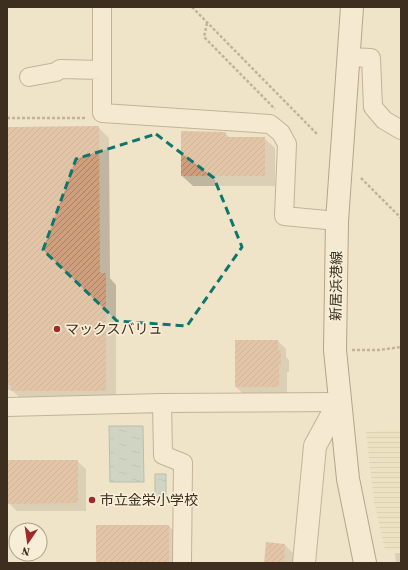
<svg xmlns="http://www.w3.org/2000/svg" width="408" height="570" viewBox="0 0 408 570" font-family="'Source Serif 4','Noto Sans JP',serif">
<defs>
<pattern id="farmland-rules" width="6" height="5" patternUnits="userSpaceOnUse"><rect width="6" height="5" fill="#e6deb5"/><path d="M0 2.5h6" fill="none" stroke="#c6bf9b"/></pattern>
<pattern id="water-ripples" width="26" height="14" patternUnits="userSpaceOnUse"><rect width="26" height="14" fill="#a9c4bc"/><path d="M2 4q2-2 4 0t4 0M15 11q2-2 4 0t4 0" fill="none" stroke="#8ba098"/></pattern>
<pattern id="building-hatch" width="6" height="6" patternUnits="userSpaceOnUse"><rect width="6" height="6" fill="#cf9f7d"/><path d="M-1 1l2-2M0 6l6-6M5 7l2-2" fill="none" stroke="#a98266"/></pattern>
</defs>
<rect width="100%" height="100%" fill="#f0e4c8"/>
<path fill="url(#farmland-rules)" d="M401,430v119l-16,1 -11,-48 -8,-70z"/>
<path fill="url(#water-ripples)" stroke="#6f938a" d="M109,426h34l1,56h-34z
M155,474h11v22h-11z"/>
<path fill="#0003" d="M98,127l11,11 1,140 6,7v116h-93l-11,-11h-5v-262z
M225,133l5,5h34l11,10v38h-82l-11,-10z
M278,341l8,8v8l3,3v12h-2v23h-43l-8,-8z
M7,461h70l9,8v42h-69l-8,-8v-7h-2z
M169,526l8,8v29h-80z
M285,545l13,13v5h-33z
M395,553h6v10h-5z"/>
<path fill="url(#building-hatch)" d="M99,126l1,147h6v118h-95v-6h-4v-258z
M181,131l45,1 -1,5h40v39h-84z
M235,340h43v11l3,-1v14h-2v23h-44z
M7,460h71v43l-70,1z
M96,525h73v38h-73z
M266,542l19,2 -1,19h-20z"/>
<g fill="none" stroke-linecap="round" stroke-linejoin="round">
<g stroke="#8d765c" stroke-width="20">
<path id="minor" d="M102,7v106l168,11 11,9 6,11 -3,72 53,5
M348,57l23,1 2,49 11,13 17,10
M29,77l27,-5 4,-3 42,1
M162,403l1,52 20,8 -1,100
M7,407l155,-4 177,-1"/>
</g>
<g stroke="#8d765c" stroke-width="24">
<path id="tertiary" d="M304,563l11,-117 24,-44"/>
</g>
<g stroke="#6f573f" stroke-width="24">
<path id="secondary" d="M352,7l-15,214 -2,129 13,129 17,84"/>
</g>
<path stroke="#8d765c" stroke-width="2.5" stroke-dasharray="3 2" stroke-linecap="butt" d="M192,7l125,127
M207,23l-3,14 71,72
M7,118h79
M361,178l40,40
M352,350h27l22,-3"/>
<use href="#minor" stroke="#faf1dc" stroke-width="18"/>
<use href="#tertiary" stroke="#faf1dc" stroke-width="22"/>
<use href="#secondary" stroke="#faf1dc" stroke-width="22"/>
</g>
<path d="M0 0H408V570H0ZM156,134l58,44 28,69 -55,79 -70,-5 -74,-71 33,-91z" fill="#f0e4c8" fill-opacity=".55" fill-rule="evenodd"/>
<path fill="none" stroke="#0f766e" stroke-width="3" stroke-dasharray="8 5" stroke-linejoin="round" d="M156,134l58,44 28,69 -55,79 -70,-5 -74,-71 33,-91z"/>
<g fill="#9e2a2b" stroke="#f7eed8" stroke-width="1.5">
<circle cx="57" cy="329" r="4"/>
<circle cx="92" cy="500" r="4"/>
</g>
<g text-anchor="middle" dominant-baseline="central" stroke-width="3.5" stroke-linejoin="round" paint-order="stroke">
<g font-size="14" fill="#3d2e20" stroke="#f7eed8">
<text transform="translate(336 286) rotate(-89)">新居浜港線</text>
</g>
<g font-size="14" fill="#3d2e20" stroke="#f7eed8" text-anchor="start">
<text x="65" y="329">マックスバリュ</text>
<text x="100" y="500">市立金栄小学校</text>
</g>
</g>
<rect width="408" height="570" fill="none" stroke="#3d2e20" stroke-width="16"/>
<g transform="translate(28 542) rotate(193)"><circle r="19" fill="#f7eed8" stroke="#ada18e"/>
<path d="M0-3L7 15L0 10L-7 15Z" fill="#9e2a2b"/>
<text y="-6" font-size="11" font-weight="bold" text-anchor="middle" fill="#3d2e20">N</text>
</g>
</svg>
